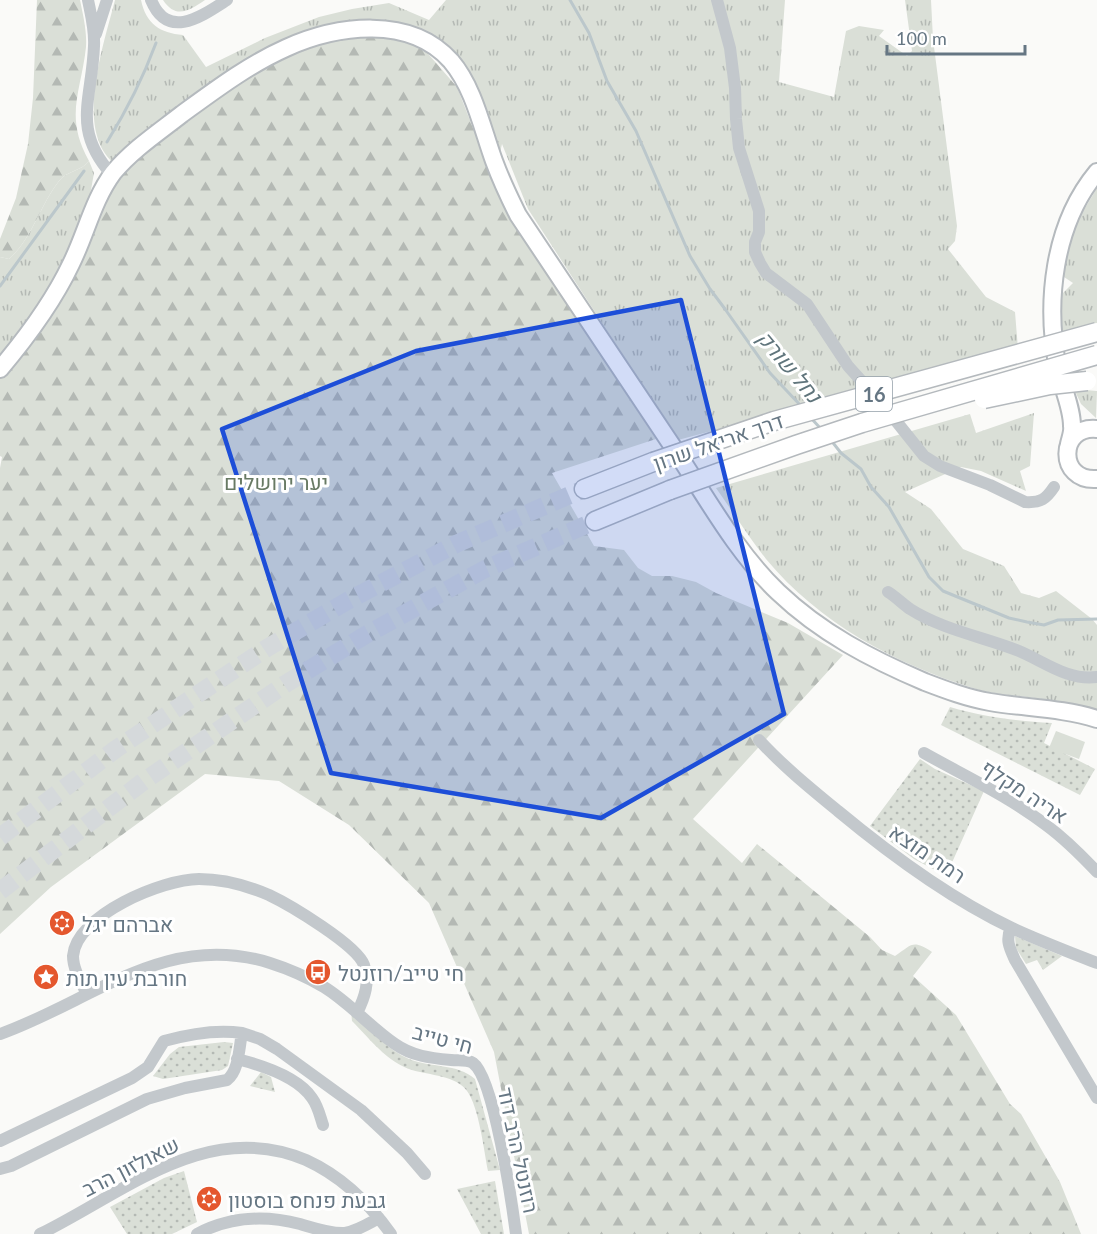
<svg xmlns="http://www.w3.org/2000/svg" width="1097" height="1234" viewBox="0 0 1097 1234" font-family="Lato,Heebo,sans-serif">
<defs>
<pattern id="grass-tufts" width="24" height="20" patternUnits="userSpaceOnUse" patternTransform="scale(1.5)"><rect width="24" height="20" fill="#dadfd7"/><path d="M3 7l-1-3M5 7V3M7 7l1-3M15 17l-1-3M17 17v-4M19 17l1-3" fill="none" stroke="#b4b9b4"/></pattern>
<pattern id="forest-firs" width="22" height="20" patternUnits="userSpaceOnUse" patternTransform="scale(1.5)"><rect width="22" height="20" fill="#dadfd7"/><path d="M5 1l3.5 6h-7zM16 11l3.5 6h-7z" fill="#b4b9b4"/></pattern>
<pattern id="park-dots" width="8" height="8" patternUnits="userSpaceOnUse" patternTransform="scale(1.5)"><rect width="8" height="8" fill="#dadfd7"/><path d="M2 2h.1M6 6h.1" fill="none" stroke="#b4b9b4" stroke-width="1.8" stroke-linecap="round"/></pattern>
</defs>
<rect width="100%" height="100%" fill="#fafaf8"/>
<path fill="url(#grass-tufts)" d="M115,0h26c5,24 19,33 42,35l23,32 59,-29 54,-21 33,-8 37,-6 40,17 17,-20h339l-6,82 55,15 12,-66 13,-5 25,4 -5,6 28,20 5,-5 -7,-51h26l2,39 24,187 -2,15 -7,8 38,48 29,15 3,37 -340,91 -150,-231 -26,-65 -4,18 -57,-119 -121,-11 -205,132c-42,-33 -11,-120 0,-164z
M163,0h42c-15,10 -29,20 -42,0z
M89,161l5,12 -5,28 -22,54 -34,58 -33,44v-100l9,2c23,-20 31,-54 50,-78 7,-10 23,-10 30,-20z
M1097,188v138l-38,11 -2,-38 16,-16 -12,-8 15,-52z
M1074,389l23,2 -1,27 -15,-14z
M1034,413l-4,53 -10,5 6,20 -45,-20 -20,-4 -56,25 26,17 32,40 41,17 17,27 18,5 17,-7 36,28 5,6v90c-20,-6 -41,-14 -62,-17 -21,-3 -41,-3 -62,-10 -78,-24 -155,-66 -207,-129 -18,-23 -33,-47 -50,-71l254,-74 6,19z"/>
<path fill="url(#forest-firs)" d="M37,0h43c3,15 7,31 6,47 -5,46 -22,69 3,114 -7,10 -23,10 -30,20 -19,24 -27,58 -50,78l-9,-2v-18l16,-41 12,-54 5,-46z
M369,34l29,4 25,10 34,39 44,113 37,60 118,179 -104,34 42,73 30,4 14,18 14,8h20l24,6 20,11 72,30 55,32 -150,164 49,44 15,-19 113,93 12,13 13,6c17,-11 17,-17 37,-4l-19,24 43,39 54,89 11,10 39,68 21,52h-552l-35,-182 -65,-149 -80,-78 -70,-44 -74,-7 -154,113 -51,47v-466l2,-11 -2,-1v-81l26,-24 23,-35 61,-129 49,-50 86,-60 50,-27z"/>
<path fill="url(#park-dots)" d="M950,707c34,10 66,14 102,16l-8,20 51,26 -15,26 -139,-70z
M920,759l15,10 49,22 -38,85 -32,-17 -44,-33z
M1015,936l47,20 -19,14 -6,-10 -11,4 -10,-16z
M351,1011c17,16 35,38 58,48 22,9 48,4 66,20l25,91 -12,1c-4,-20 -9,-64 -21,-80 -10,-15 -38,-16 -55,-21 -24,-7 -43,-32 -60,-49z
M224,1042l9,1 -5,23 -6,4 -59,9 -10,-3 17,-22 9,-7z
M261,1072l10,5 4,15 -25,-6z
M184,1171l13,51 -25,12h-45l-17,-27 54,-29z
M495,1181l9,53h-23l-24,-45z"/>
<path fill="#dadfd7" d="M1056,731l29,11 -6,17 -30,-11z"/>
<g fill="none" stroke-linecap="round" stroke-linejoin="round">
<path stroke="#bbc7cb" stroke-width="3" d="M570,0l19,33 18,48 29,50 54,125 20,33 15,20 45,64 32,34
M107,142c20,-32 36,-64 49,-99
M0,286l84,-115
M810,417l12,13
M830,439l11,14 20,16 10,18 18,20 40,70 14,14 66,27 18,4 17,3 14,-5 39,-1"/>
<path stroke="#d5d9db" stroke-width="18" stroke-dasharray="18 9" stroke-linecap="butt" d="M0,837l116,-88 151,-101 82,-48 107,-56 128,-55
M0,891l144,-110 143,-98 77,-47 121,-67 110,-48"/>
<g stroke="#b5babe" stroke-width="20">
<path id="major" d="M0,369c27,-32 53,-67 71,-105 15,-30 22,-64 42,-91 19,-23 46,-41 69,-59 33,-24 66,-49 104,-66 51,-23 124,-33 165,13 23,27 31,67 43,100 7,19 15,36 24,54 53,79 106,159 159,238 31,47 60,100 101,139 43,41 93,67 147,90 21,8 42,16 65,20 35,6 72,6 107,17
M1097,429c-39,-4 -40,53 0,50
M1069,444c1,-5 4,-12 3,-18 0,-19 -10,-39 -14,-57 -13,-66 -5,-144 39,-197"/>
</g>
<g stroke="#b4b9bd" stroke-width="21">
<path id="highway" d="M584,489l69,-27
M595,521l75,-31"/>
</g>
<path stroke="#c3c8cc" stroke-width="12" d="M88,0c3,15 7,30 6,46 -2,54 -23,83 18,129
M151,0c17,41 51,16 76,0
M717,0l13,48 5,40 1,31 3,29 20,63v21l-4,10v10l5,11 6,10 41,31 41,62 36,40 40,50 16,10 50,19 35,17c16,1 21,-3 29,-15
M96,34l11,-34
M888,592c8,5 15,12 22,17 33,21 74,28 109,42 26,11 49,30 78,26
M759,740c24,26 51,48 79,71 53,44 111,87 174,117 28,13 57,24 85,35
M924,753c41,23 84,43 122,72 19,14 35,30 51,47
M1011,928c-6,12 -1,21 4,32l82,138
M87,994c-6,-12 -14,-25 -14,-38 3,-41 90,-77 126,-77 23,0 49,7 70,16 21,10 88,50 95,70 6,17 1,32 -7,48
M0,1034c91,-32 166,-104 270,-71 19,6 37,14 54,24 26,16 46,40 71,57 17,12 35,14 56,16 7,1 16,-1 22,3 21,15 39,141 43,171
M237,1059c24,6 61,18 75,39 6,8 8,18 11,27
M0,1141l132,-63 16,-11 16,-26c25,-7 52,-12 78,-8
M0,1169l11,-3 136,-67 38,-11 42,-8c12,-9 12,-32 15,-47l18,6 17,10 84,61 46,43 18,21
M40,1234c84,-41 167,-116 266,-74 35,16 63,43 85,74
M197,1234c32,-17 68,-19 103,-10 14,4 30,10 45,9 12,-2 23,-9 34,-15"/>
<use href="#major" stroke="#fff" stroke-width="16"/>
<use href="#highway" stroke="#fff" stroke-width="18"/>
<g stroke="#b4b9bd" stroke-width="21" stroke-linecap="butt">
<path id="highway-bridge" d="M984,399l66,-14 37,-4
M653,462l121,-41 323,-89
M670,490l126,-45 66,-22 235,-68"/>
</g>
<use href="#highway-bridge" stroke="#fff" stroke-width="18"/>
</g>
<path fill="#1d4ed8" fill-opacity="0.2" stroke="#1d4ed8" stroke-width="4.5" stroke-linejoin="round" d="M681,300l103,414 -183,104 -270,-45 -109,-344 194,-78z"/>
<defs>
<g id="synagogue-disc" transform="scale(1.35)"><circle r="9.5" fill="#e4572e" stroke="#fff"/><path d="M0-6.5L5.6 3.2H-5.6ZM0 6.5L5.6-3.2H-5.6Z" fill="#fff"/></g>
<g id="bus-disc" transform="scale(1.35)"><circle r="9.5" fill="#e4572e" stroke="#fff"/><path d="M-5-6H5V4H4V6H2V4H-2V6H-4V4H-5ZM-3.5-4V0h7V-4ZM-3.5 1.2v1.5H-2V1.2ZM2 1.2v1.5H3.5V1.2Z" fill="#fff"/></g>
<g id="sight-disc" transform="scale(1.35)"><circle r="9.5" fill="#e4572e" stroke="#fff"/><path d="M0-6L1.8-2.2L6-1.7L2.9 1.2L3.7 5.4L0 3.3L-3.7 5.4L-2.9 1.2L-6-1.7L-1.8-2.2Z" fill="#fff"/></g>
</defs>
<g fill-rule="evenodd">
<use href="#synagogue-disc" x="62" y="923"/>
<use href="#bus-disc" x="318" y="972"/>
<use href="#sight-disc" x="46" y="977"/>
<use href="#synagogue-disc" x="209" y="1199"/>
</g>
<g text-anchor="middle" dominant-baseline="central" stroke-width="6" stroke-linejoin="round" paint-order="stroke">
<rect fill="#fff" stroke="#939fa8" stroke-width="1.5" x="856" y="377" width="36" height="34" rx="4.5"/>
<g font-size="20" font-weight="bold" fill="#657683">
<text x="874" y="394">16</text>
</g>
<g font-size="21" fill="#657683" stroke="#fff">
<text transform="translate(718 441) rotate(-19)">דרך אריאל שרון</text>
<text transform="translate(1025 791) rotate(33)">אריה מקלף</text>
<text transform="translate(928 853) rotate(34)">רמת מוצא</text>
<text transform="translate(443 1038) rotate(15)">חי טייב</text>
<text transform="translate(519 1150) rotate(78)">רוזנטל הרב דוד</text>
<text transform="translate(130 1166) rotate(-27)">שאולזון הרב</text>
</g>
<g font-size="21" fill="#687a64" stroke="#fff">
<text x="276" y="481">יער ירושלים</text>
</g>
<g font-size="21" fill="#657683" stroke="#fff" text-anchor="start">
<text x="82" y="923">אברהם יגל</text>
<text x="338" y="972">חי טייב/רוזנטל</text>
<text x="66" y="977">חורבת עין תות</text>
<text x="228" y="1199">גבעת פנחס בוסטון</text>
</g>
<g font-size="22" font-style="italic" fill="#60757c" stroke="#fff">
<text transform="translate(790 366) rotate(50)">נחל שורק</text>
</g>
</g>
<path d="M887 45v9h138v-9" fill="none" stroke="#657683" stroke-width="3"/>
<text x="896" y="45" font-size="18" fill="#657683" stroke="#ffffff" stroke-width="4.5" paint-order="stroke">100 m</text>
</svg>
